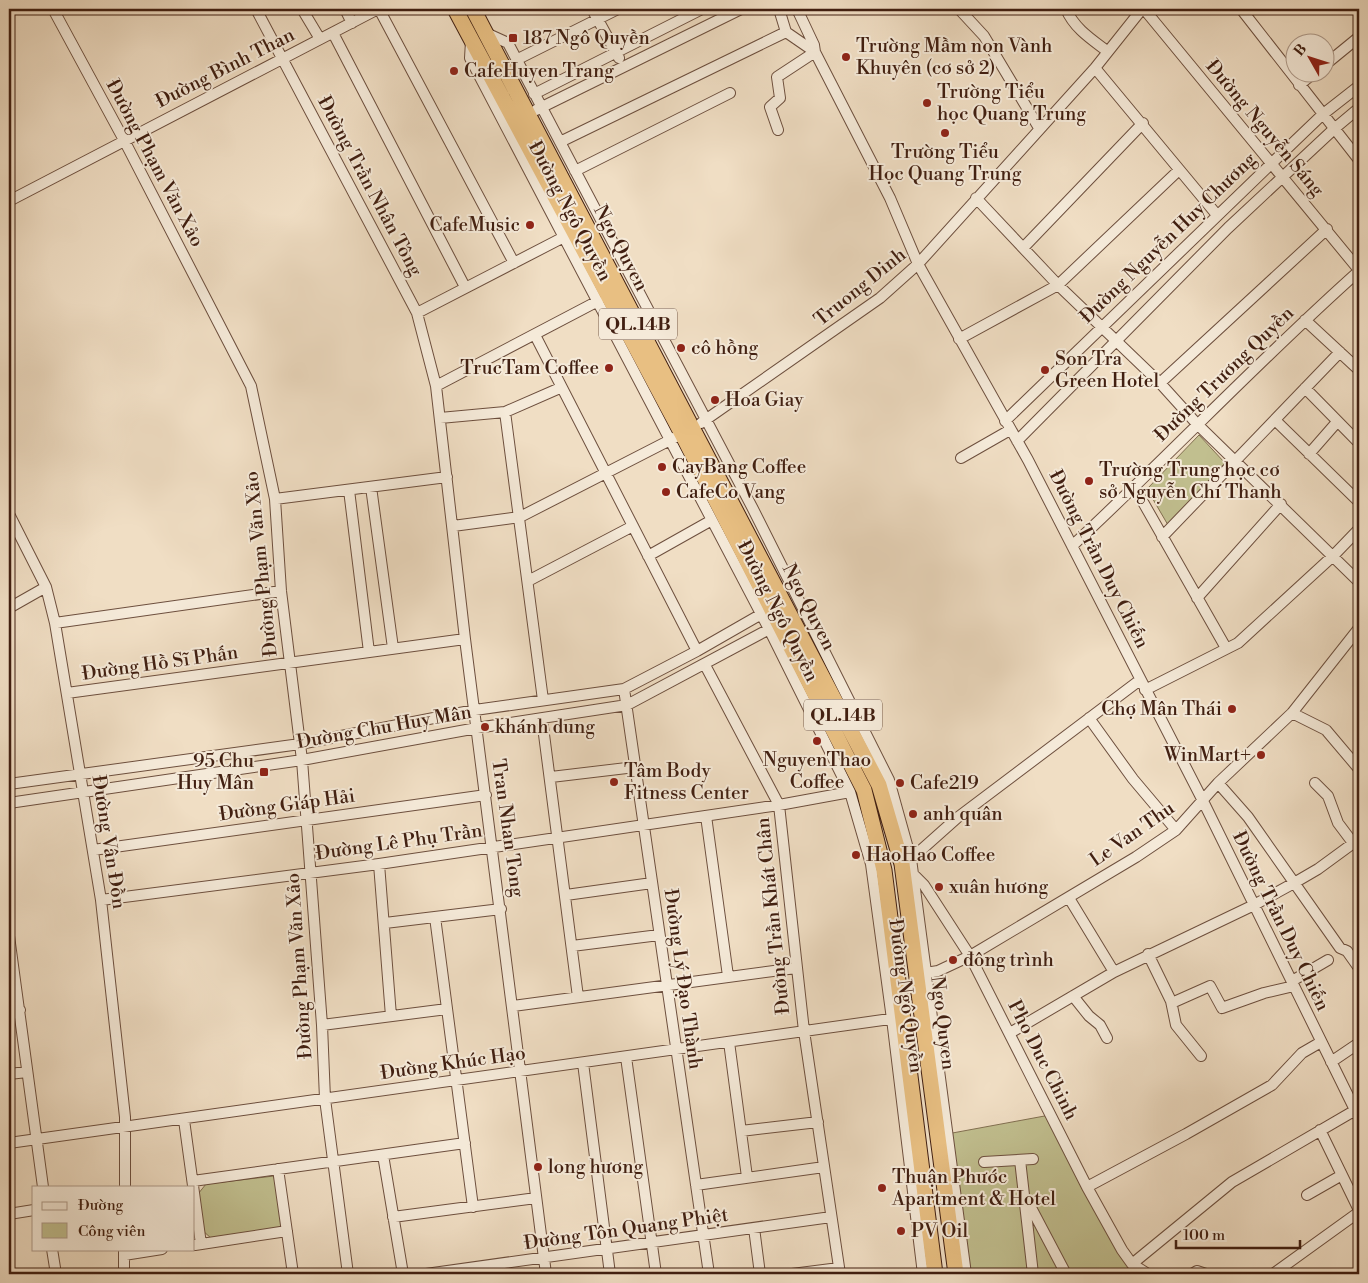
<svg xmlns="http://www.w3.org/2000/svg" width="1368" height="1283" viewBox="0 0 1368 1283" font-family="'Libre Bodoni',serif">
<rect width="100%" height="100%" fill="#f0dec4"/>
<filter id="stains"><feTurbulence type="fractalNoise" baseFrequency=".004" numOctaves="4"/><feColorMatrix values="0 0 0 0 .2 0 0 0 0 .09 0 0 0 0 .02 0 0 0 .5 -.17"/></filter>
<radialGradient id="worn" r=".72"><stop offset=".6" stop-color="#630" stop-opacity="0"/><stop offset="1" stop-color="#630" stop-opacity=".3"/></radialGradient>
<path fill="#c1bf8f" stroke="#816f50" d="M1199,435l26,28 -57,62 -21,-36z
M1050,1115l82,149 -9,10h-157l-19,-140z
M274,1176l8,46 -2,5 -68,12 -10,-9 -4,-36 8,-10z"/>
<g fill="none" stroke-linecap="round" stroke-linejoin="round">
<g stroke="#6d4f3e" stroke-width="12">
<path id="minor" d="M53,9l71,131 127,246 24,113 6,92 21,169 20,265 3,74 23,175
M256,9l161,304 19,73 29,253 81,635
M302,9l18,30
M345,9l7,14
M379,9l135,254
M592,9l27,49
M779,9l7,23
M959,9l25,27 55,92
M1066,9c8,19 25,30 41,42
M1144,9l215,261
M1241,9l118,151
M786,32l29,20 75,146 28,66 110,196 174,339 157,319
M333,33l132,254
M486,33l22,10 244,464 137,273 22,79 55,415
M471,41l-1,17 299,571 81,163 21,72 21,155 31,255
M516,60l102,-51
M1326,64l33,-27
M1095,68l122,147
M1299,85l16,-13
M534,94l168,-85
M536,110l205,-101
M778,130l-8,-23 10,-9 -3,-21 38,-25 -1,-7 -17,-36
M560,142l226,-110
M575,171l155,-78
M976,198l82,87 102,98 37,41 162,158
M9,201l369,-192
M1023,248l120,-125
M417,313l147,-76
M1305,320l54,50
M535,335l162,316
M959,339l99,-54 121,-115
M1160,383l167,-154
M436,386l162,-85
M1305,388l54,55
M505,412l38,288
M440,418l65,-6 55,-24
M1275,420l84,82
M1005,421l267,-258 50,-48 37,-29
M701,423l179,-125 38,-34 177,-196 47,-59
M1017,441l211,-213 106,-99 25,-21
M1309,454l28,-32
M961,458l49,-28
M371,487l22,161
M1135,488l91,160
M349,490l20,162
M275,499l172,-22
M9,514l37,73 9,36 46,277 24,217v70
M453,526l67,-9 156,-80
M1162,537l178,-185
M1072,546c97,-90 188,-187 287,-275
M648,556l64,-36
M528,581l105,-55
M1197,598l84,-94
M9,608l37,-21
M55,623l226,-32
M705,665l74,140 25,226 36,243
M624,689l85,585
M1145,690l93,-47 96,-88 25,-26
M67,693l398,-54
M1292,713l34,17 33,39
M1089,718l44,61 43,51
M542,719l36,278
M551,777l84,-10
M1218,783l30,34 92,131 7,3 12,17
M1315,783l13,13 10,27 15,20
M9,784l291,-40 175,-34 149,-21 73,-38 68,-39
M9,803l293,-43 175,-32 150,-23 148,-79
M706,816l22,160
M93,850l393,-55
M911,859l46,-41 183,-138
M379,864l12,152
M912,873l12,12 46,71 117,231 35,63 10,14 16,10
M566,895l86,-12
M1069,898l45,74
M101,900l278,-36 400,-59 71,-13
M435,917l38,290
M385,923l116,-14
M9,936l34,251
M572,946l87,-11
M1148,954l23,47 3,1 36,-16 12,22 42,-15 30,-7
M926,973l12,-2 32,-15 166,-99 40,-27 42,-47 74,-70 67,-85
M1292,981l36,-21
M1073,996l16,20 11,9 7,13
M1171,1001l5,24 25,31
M513,1006l283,-38
M9,1012l11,-2
M322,1025l125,-16
M1010,1033l104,-61 140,-67 40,-22 24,-14 41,-30
M729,1042l18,135
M626,1057l30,217
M1331,1062l28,-19
M583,1063l27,211
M9,1074l18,-2
M184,1120l17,124
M1320,1130l39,80
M741,1131l77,-9
M9,1143l888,-125
M383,1155l20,119
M1020,1160l13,114
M984,1162l49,-3
M278,1169l15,105
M193,1181l272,-38
M696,1185l128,-18
M1087,1187l99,-53 86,-49 30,-32 19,-11
M1307,1195l35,-20
M1027,1200l39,74
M9,1214l25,-4
M393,1217l143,-19
M754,1228l6,46
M195,1245l92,-14
M52,1249l4,25
M124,1255l38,-6
M1132,1264l100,-82 127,-74
M124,1274v-25
M426,1274l405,-57
M792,1274l47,-6
M1192,1274l5,-3 9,3
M1273,1274l86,-62"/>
</g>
<g stroke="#411f11" stroke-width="17">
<path id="highway" d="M455,9l227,425 182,356 20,80 51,404
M473,9l406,776 23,79 54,410"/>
</g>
<use href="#minor" stroke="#f5ead9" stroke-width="10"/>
<use href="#highway" stroke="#e8bf82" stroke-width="15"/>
</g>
<g fill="#8f2418" stroke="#f5ead9" stroke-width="2">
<rect x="508" y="33" width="10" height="10" rx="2.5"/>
<circle cx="846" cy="57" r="5"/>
<circle cx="454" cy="71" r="5"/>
<circle cx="927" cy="103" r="5"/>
<circle cx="945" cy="133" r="5"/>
<circle cx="530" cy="225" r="5"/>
<circle cx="681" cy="348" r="5"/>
<circle cx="609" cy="368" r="5"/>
<circle cx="1045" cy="370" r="5"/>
<circle cx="715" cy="400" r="5"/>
<circle cx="662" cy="467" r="5"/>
<circle cx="1089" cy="481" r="5"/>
<circle cx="666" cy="492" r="5"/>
<circle cx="1232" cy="709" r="5"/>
<circle cx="485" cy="727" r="5"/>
<circle cx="817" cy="741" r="5"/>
<circle cx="1261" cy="755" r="5"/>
<rect x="259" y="767" width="10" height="10" rx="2.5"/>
<circle cx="614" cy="782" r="5"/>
<circle cx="900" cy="783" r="5"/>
<circle cx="913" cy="814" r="5"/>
<circle cx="856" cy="855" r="5"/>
<circle cx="939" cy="887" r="5"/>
<circle cx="953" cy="960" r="5"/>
<circle cx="538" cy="1167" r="5"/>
<circle cx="882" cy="1188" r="5"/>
<circle cx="901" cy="1231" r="5"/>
</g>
<g text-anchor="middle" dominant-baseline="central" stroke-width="4" stroke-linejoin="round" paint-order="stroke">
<g fill="#f5ead9" stroke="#775c4d" stroke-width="1">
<rect x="599" y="308.5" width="78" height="31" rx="4"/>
<rect x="804" y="699.5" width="78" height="31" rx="4"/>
</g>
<g font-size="18" font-weight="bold" fill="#411f11">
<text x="638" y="324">QL.14B</text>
<text x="843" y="715">QL.14B</text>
</g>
<g font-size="19" fill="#411f11" stroke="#f5ead9" text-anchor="start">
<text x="523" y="38">187 Ngô Quyền</text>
<text x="856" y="46">Trường Mầm non Vành<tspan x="856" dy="22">Khuyên (cơ sở 2)</tspan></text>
<text x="464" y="71">CafeHuyen Trang</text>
<text x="937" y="92">Trường Tiểu<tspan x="937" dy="22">học Quang Trung</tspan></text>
<text x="945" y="152" text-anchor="middle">Trường Tiểu<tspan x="945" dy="22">Học Quang Trung</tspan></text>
<text x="520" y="225" text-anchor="end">CafeMusic</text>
<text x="691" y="348">cô hồng</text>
<text x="1055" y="359">Son Tra<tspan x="1055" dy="22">Green Hotel</tspan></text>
<text x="599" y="368" text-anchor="end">TrucTam Coffee</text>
<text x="725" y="400">Hoa Giay</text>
<text x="672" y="467">CayBang Coffee</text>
<text x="1099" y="470">Trường Trung học cơ<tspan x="1099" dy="22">sở Nguyễn Chí Thanh</tspan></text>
<text x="676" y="492">CafeCo Vang</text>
<text x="1222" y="709" text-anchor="end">Chợ Mân Thái</text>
<text x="495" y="727">khánh dung</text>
<text x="1251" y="755" text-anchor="end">WinMart+</text>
<text x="817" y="760" text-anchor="middle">NguyenThao<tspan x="817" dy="22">Coffee</tspan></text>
<text x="254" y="761" text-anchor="end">95 Chu<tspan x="254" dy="22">Huy Mân</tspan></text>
<text x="624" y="771">Tâm Body<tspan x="624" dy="22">Fitness Center</tspan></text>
<text x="910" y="783">Cafe219</text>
<text x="923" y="814">anh quân</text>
<text x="866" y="855">HaoHao Coffee</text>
<text x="949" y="887">xuân hương</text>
<text x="963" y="960">đông trình</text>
<text x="548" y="1167">long hương</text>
<text x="892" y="1177">Thuận Phước<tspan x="892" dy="22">Apartment &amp; Hotel</tspan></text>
<text x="911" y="1231">PV Oil</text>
</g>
<g font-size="19" fill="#411f11" stroke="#f5ead9">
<text transform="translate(225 68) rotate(-27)">Đường Bình Than</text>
<text transform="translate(1265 128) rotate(50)">Đường Nguyễn Sáng</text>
<text transform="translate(155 163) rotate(62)">Đường Phạm Văn Xảo</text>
<text transform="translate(370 186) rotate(62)">Đường Trần Nhân Tông</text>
<text transform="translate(570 211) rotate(62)">Đường Ngô Quyền</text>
<text transform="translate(1168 238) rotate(-44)">Đường Nguyễn Huy Chương</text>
<text transform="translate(621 248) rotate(62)">Ngo Quyen</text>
<text transform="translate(860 287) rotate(-39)">Truong Dinh</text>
<text transform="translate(1224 374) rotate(-44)">Đường Trương Quyền</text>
<text transform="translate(1099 559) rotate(63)">Đường Trần Duy Chiến</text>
<text transform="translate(261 564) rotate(-96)">Đường Phạm Văn Xảo</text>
<text transform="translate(809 607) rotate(63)">Ngo Quyen</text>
<text transform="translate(778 611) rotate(63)">Đường Ngô Quyền</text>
<text transform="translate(160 663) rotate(-8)">Đường Hồ Sĩ Phấn</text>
<text transform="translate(384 727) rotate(-10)">Đường Chu Huy Mân</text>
<text transform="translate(287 805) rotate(-8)">Đường Giáp Hải</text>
<text transform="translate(508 828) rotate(82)">Tran Nhan Tong</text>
<text transform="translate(1132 834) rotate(-35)">Le Van Thu</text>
<text transform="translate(109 842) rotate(81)">Đường Vân Đồn</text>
<text transform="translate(399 842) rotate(-8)">Đường Lê Phụ Trần</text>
<text transform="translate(773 916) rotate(-96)">Đường Trần Khát Chân</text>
<text transform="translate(1281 921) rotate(64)">Đường Trần Duy Chiến</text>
<text transform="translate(299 966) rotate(-94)">Đường Phạm Văn Xảo</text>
<text transform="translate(683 979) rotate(82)">Đường Lý Đạo Thành</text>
<text transform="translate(906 996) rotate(82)">Đường Ngô Quyền</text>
<text transform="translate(943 1023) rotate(83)">Ngo Quyen</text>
<text transform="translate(1043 1060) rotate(63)">Pho Duc Chinh</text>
<text transform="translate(453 1063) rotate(-8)">Đường Khúc Hạo</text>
<text transform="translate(626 1229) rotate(-8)">Đường Tôn Quang Phiệt</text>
</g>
</g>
<rect width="1368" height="1283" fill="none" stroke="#f0dec4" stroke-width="30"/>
<rect x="10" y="10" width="1348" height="1263" fill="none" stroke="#411f11" stroke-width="2.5"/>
<rect x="15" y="15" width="1338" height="1253" fill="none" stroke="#411f11"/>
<rect x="32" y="1186" width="162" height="65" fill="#f5ead9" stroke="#ad9989"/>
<rect x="42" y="1202" width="25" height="8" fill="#f5ead9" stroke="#ad9989"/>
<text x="78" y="1210" font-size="15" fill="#411f11">Đường</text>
<rect x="42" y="1223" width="25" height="15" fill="#c1bf8f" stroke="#ad9989"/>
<text x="78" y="1236" font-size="15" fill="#411f11">Công viên</text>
<g transform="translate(1310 58) rotate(309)"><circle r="24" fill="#f5ead9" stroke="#ad9989"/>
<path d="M0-4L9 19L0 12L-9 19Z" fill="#8f2418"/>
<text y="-8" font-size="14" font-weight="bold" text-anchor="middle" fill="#411f11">B</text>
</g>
<path d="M1176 1240v8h124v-8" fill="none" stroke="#411f11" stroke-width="2.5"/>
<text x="1183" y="1240" font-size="15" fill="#411f11" stroke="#f5ead9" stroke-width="4" paint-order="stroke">100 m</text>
<rect width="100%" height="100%" filter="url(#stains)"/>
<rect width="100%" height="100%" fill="url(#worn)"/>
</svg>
